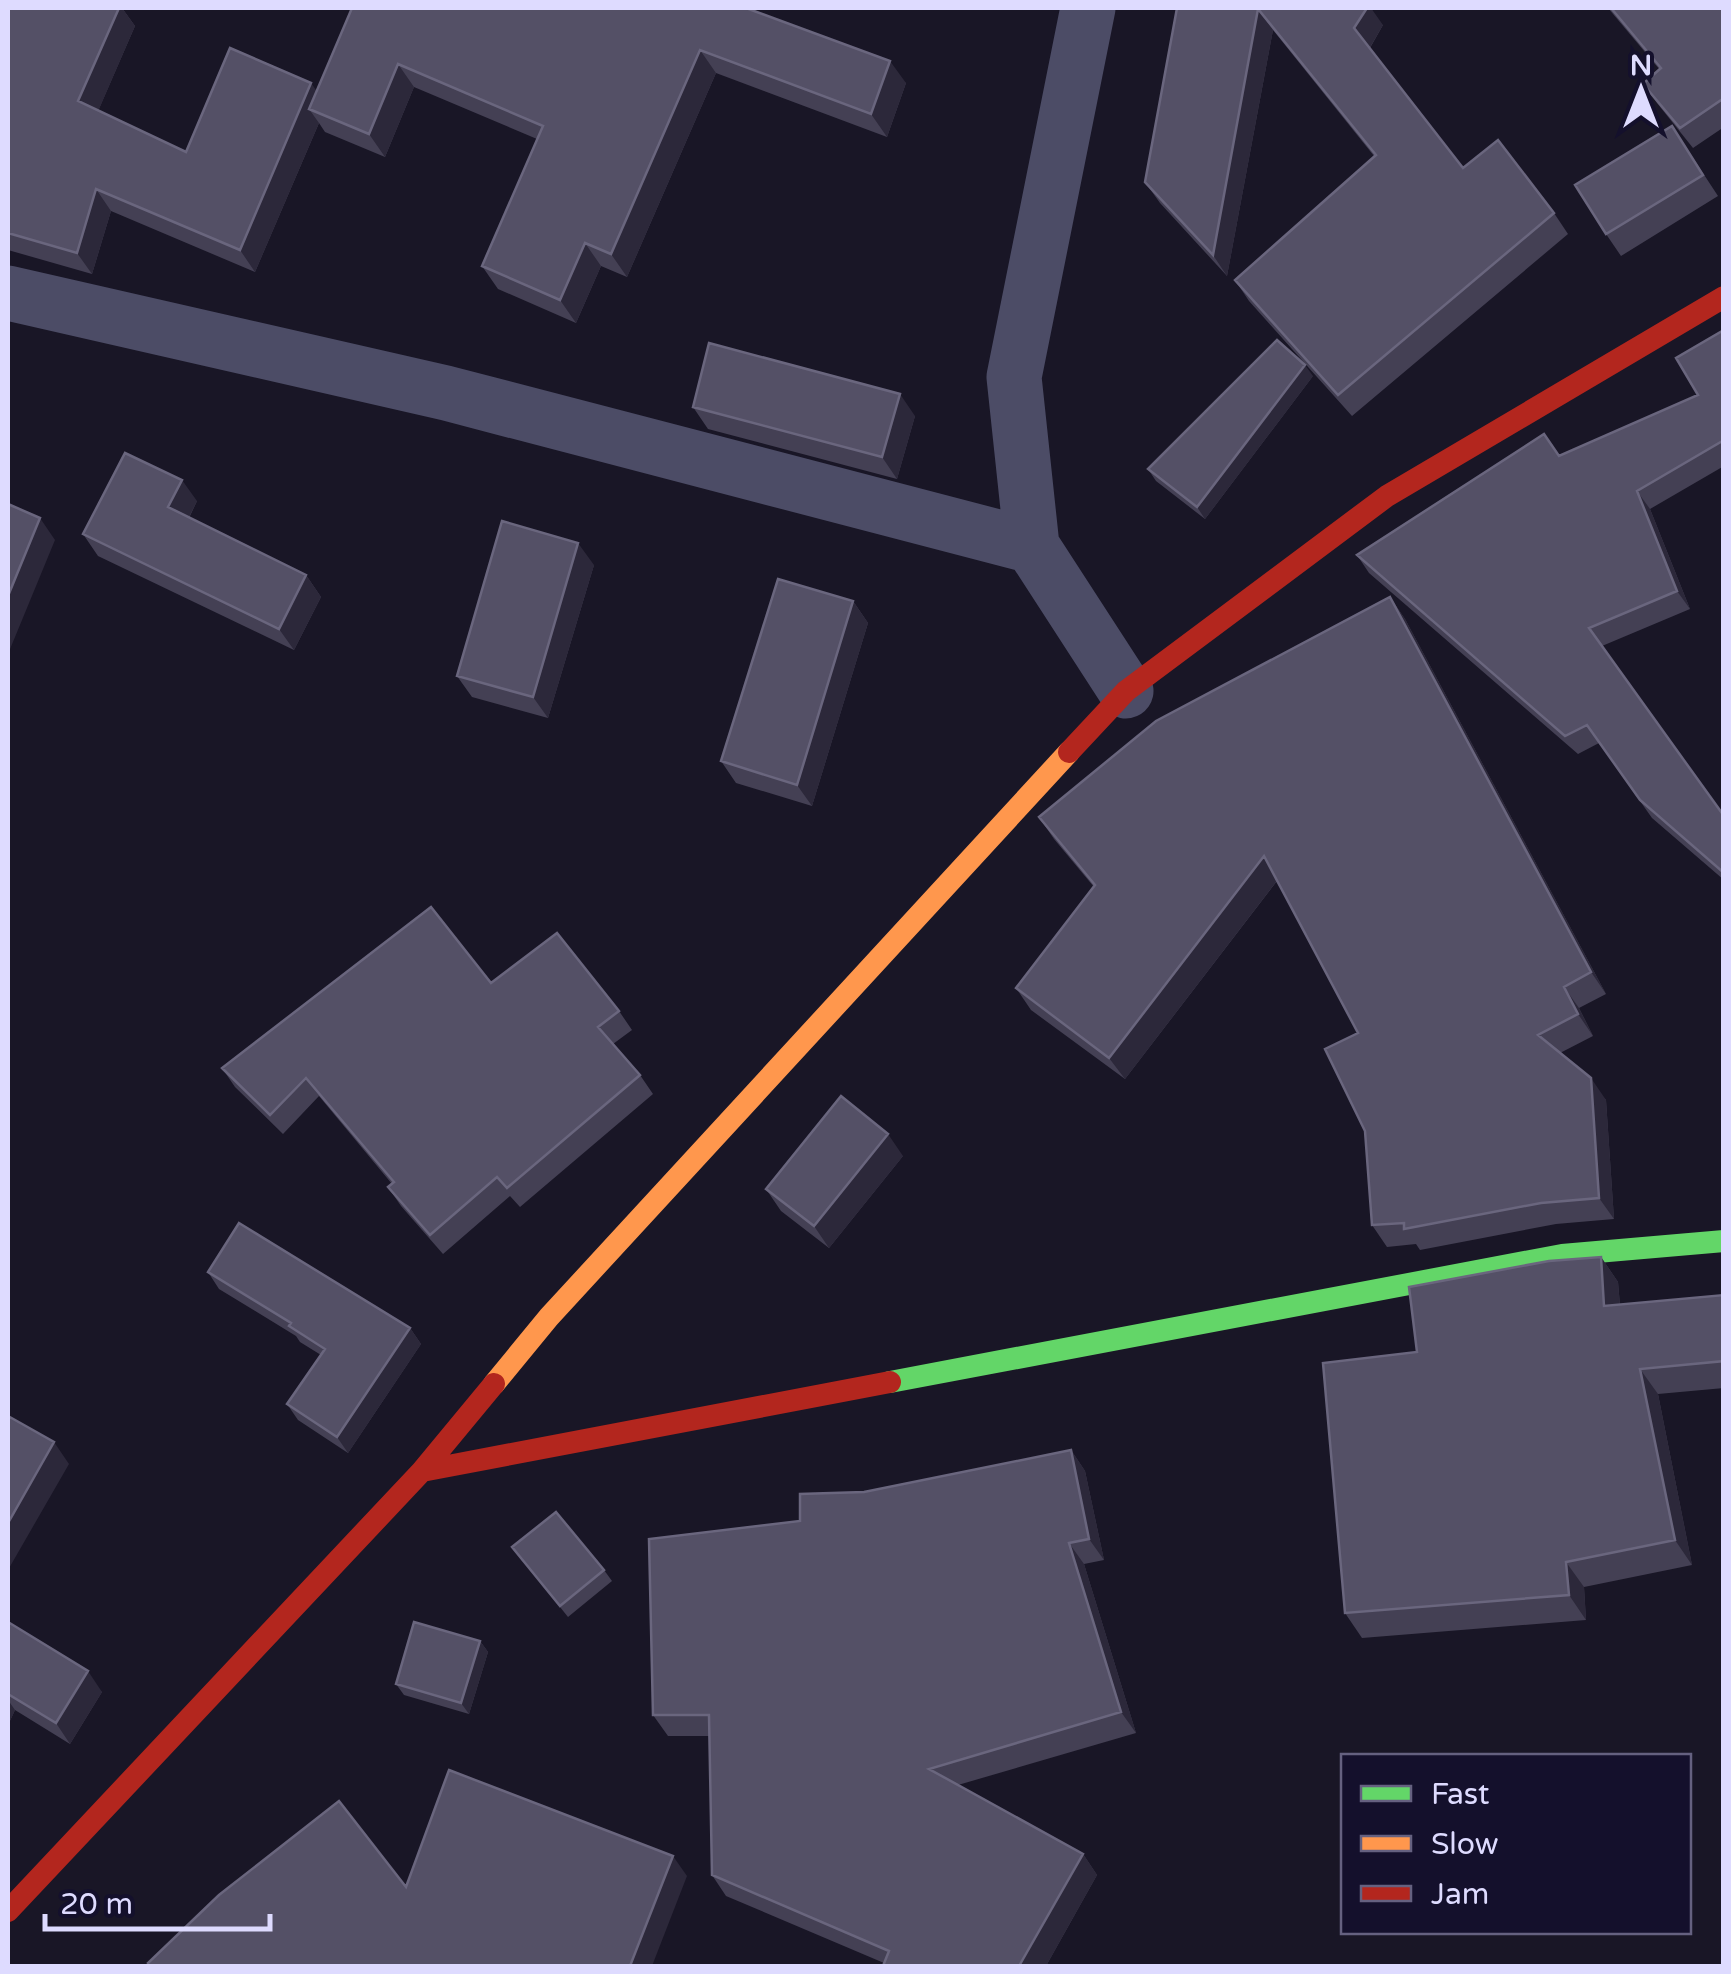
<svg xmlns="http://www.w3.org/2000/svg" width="1731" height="1974" viewBox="0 0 1731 1974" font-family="'Varela Round',sans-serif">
<rect width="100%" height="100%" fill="#191626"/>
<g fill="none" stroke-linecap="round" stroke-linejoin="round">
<path stroke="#4c4c66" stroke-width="55" d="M1088,8l-74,369 18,169 94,145
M8,293l438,100 586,153"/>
<path stroke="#63d668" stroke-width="22" d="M890,1382l672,-127 162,-14"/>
<path stroke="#ff974d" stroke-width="22" d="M494,1384l55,-67 520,-565"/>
<path stroke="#b3261e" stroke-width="22" d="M1069,752l57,-61 261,-195 337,-199
M422,1471l468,-89
M8,1911l414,-440 72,-87"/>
</g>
<path fill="#444054" d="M8,8h114l13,18 -37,85 88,41 131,-61 35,-83h394l160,75 -19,54 -171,-64 -89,204 -26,-11 -25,57 -78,-34 -16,-23 55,-127 -123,-52 -29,70 -60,-25 -6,-9 -64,149 -144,-61 -19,63 -84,-24z
M1177,8l206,17 -13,23 93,120 91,45 14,21 -216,182 -103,-115 -14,-21 139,-124 -101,-126 -46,246 -67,-73 -15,-21z
M1608,8h116v119l-31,21 -36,-45 -14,-19 17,-14z
M1672,126l46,70 -97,60 -15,-22z
M1724,330v136l-74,43 40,100 -88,37 122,170v64l-72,-62 -53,-75 -21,11 -209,-181 -12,-18 203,-99 138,-61z
M1313,376l-108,143 -49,-38 -8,-12z
M693,407l222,9 -18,63 -189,-50z
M197,501l-8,17 117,57 15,22 -27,53 -196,-94 -15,-22z
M594,565l-46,153 -76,-21 -15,-21z
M1390,597l15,22 201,375 -27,14 14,28 -33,17 46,47 8,119 -58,5 -136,26 -4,-6 -29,3 -15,-22 -14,-192 -81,-152 -152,198 -94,-69 -15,-22 78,-101 -40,-48 -15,-22z
M853,601l15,22 -56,183 -76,-23 -15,-22z
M491,983l128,28 13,19 -19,14 27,31 13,19 -133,113 -10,-11 -67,58 -42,-48 -13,-19 4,-3 -73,-88 -36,38 -48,-47 -13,-19z
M903,1156l-74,92 -48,-37 -15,-22z
M1601,1257l17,25 2,23 104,-10v93l-66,6 34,171 -108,22 2,33 -224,18 -17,-25 72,-261z
M208,1272l202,56 11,16 -73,109 -50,-33 -11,-16 34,-49 -21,-13 -4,-6 -77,-47z
M1071,1450l14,21 19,89 -20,4 52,169 -178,52 125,69 14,21 -51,91h-163l1,-3 -158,-67 -14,-21 -3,-139h-41l-15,-21 147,-194 64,-29z
M512,1547l92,23 8,11 -44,36z
M8,1622l94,70 -32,52 -55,-34 -7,15z
M480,1641l8,11 -19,62 -65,-19 -8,-11z"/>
<path fill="#2c283a" d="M119,8h3l13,18 -42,97 -15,-22z
M1367,8h4l12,17 -14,24 -15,-21z
M1258,9l15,21 -46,246 -14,-21z
M700,50l16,23 -89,204 -16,-23z
M890,61l16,22 -19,54 -16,-23z
M398,64l16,23 -29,70 -16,-23z
M311,83l15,21 -17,5 10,14 -64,149 -15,-22z
M96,189l15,22 -19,63 -15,-21z
M585,243l16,23 -25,57 -16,-23z
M1305,365l8,11 -108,143 -8,-12z
M900,394l15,22 -18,63 -15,-22z
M182,480l15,21 -14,28 -15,-22z
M1637,491l13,18 40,100 -13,-18z
M40,518l15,22 -47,114v-58z
M578,543l16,22 -46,153 -15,-21z
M306,575l15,22 -27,53 -15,-21z
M1390,597l15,22 201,375 -15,-22z
M853,601l15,22 -56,183 -15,-21z
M1264,856l15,22 -154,201 -16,-21z
M1564,987l15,21 14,28 -15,-22z
M1591,1078l15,22 8,119 -15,-21z
M888,1134l15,22 -74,92 -15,-22z
M1601,1257l17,25 4,49 -18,-25z
M410,1328l11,16 -73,109 -11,-16z
M1640,1369l18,25 34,171 -17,-25z
M54,1442l15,22 -61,106v-47z
M1071,1450l14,21 19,89 -15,-21z
M1069,1543l15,21 52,169 -15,-21z
M1566,1562l18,25 2,33 -17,-25z
M480,1641l8,11 -19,62 -8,-11z
M88,1671l14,21 -32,52 -14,-21z
M8,1700l7,10 -7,15z
M1083,1854l14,21 -51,91h-27z
M673,1856l14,20 -35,90h-22z"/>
<path fill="#545066" stroke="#6a667e" stroke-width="2.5" d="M8,8h111l-41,93 108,51 44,-104 81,35 -71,167 -144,-61 -19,64 -69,-20z
M352,8h394l144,53 -19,53 -171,-64 -89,204 -26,-11 -25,57 -78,-34 61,-140 -145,-62 -29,70 -60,-25z
M1177,8h190l-13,20 109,140 35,-28 56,73 -216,182 -103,-115 141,-125 -118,-146 -45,246 -68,-73z
M1611,8h113v90l-44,30 -37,-44 18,-16z
M1672,126l31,49 -97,59 -31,-49z
M1724,330v110l-87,51 40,100 -88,37 135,188v57l-84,-73 -53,-75 -22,11 -208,-181 187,-121 15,22 139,-61 -22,-37z
M1277,340l28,25 -108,142 -49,-38z
M709,343l191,51 -18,63 -189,-50z
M125,453l57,27 -14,27 138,68 -27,54 -196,-95z
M8,504l32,14 -32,78z
M502,521l76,22 -45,154 -76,-21z
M778,579l75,22 -56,184 -76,-24z
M1390,597l201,375 -27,15 14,27 -40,21 53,43 8,120 -58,5 -137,26v-6l-32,2 -7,-94 -40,-82 33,-16 -94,-177 -155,202 -93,-70 79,-103 -56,-68 117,-96z
M431,907l60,76 66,-50 62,78 -21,16 42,48 -133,113 -10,-11 -67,58 -42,-48 6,-5 -88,-104 -36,37 -48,-47z
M841,1096l47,38 -74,92 -48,-37z
M239,1223l171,105 -73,109 -50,-33 38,-55 -36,-23 2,-3 -83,-51z
M1601,1257l3,49 120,-11v66l-84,8 35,171 -109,22 3,33 -224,18 -22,-250 94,-11 -8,-65 140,-26z
M8,1416l46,26 -46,81z
M1071,1450l18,89 -20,4 52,169 -192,57 154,85 -64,112h-136l6,-15 -177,-76 -3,-160h-56l-4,-176 151,-18v-27l64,-2z
M556,1512l48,58 -44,36 -48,-59z
M8,1622l80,49 -32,52 -48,-29z
M414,1622l66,19 -19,62 -65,-19z
M449,1770l224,86 -43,110h-479l-3,-3 71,-68 120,-94 67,86z"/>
<rect width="1731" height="1974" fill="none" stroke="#dedbff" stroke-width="20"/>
<rect x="1341" y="1754" width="350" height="180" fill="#14102c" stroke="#656180" stroke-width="2.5"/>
<rect x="1361" y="1786" width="50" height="15" fill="#63d668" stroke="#656180" stroke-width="2.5"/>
<text x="1431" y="1804" font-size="30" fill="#dedbff">Fast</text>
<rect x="1361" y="1836" width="50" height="15" fill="#ff974d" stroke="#656180" stroke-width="2.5"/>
<text x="1431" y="1854" font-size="30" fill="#dedbff">Slow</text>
<rect x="1361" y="1886" width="50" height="15" fill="#b3261e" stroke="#656180" stroke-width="2.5"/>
<text x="1431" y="1904" font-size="30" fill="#dedbff">Jam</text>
<g transform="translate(1641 90)" stroke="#14102c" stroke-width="8" paint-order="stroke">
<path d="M0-8L18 38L0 25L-18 38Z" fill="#dedbff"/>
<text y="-15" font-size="28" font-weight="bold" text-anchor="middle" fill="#dedbff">N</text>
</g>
<path d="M45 1914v15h225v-15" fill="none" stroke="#dedbff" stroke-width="5"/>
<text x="60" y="1914" font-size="30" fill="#dedbff" stroke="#14102c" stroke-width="8" paint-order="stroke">20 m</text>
</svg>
